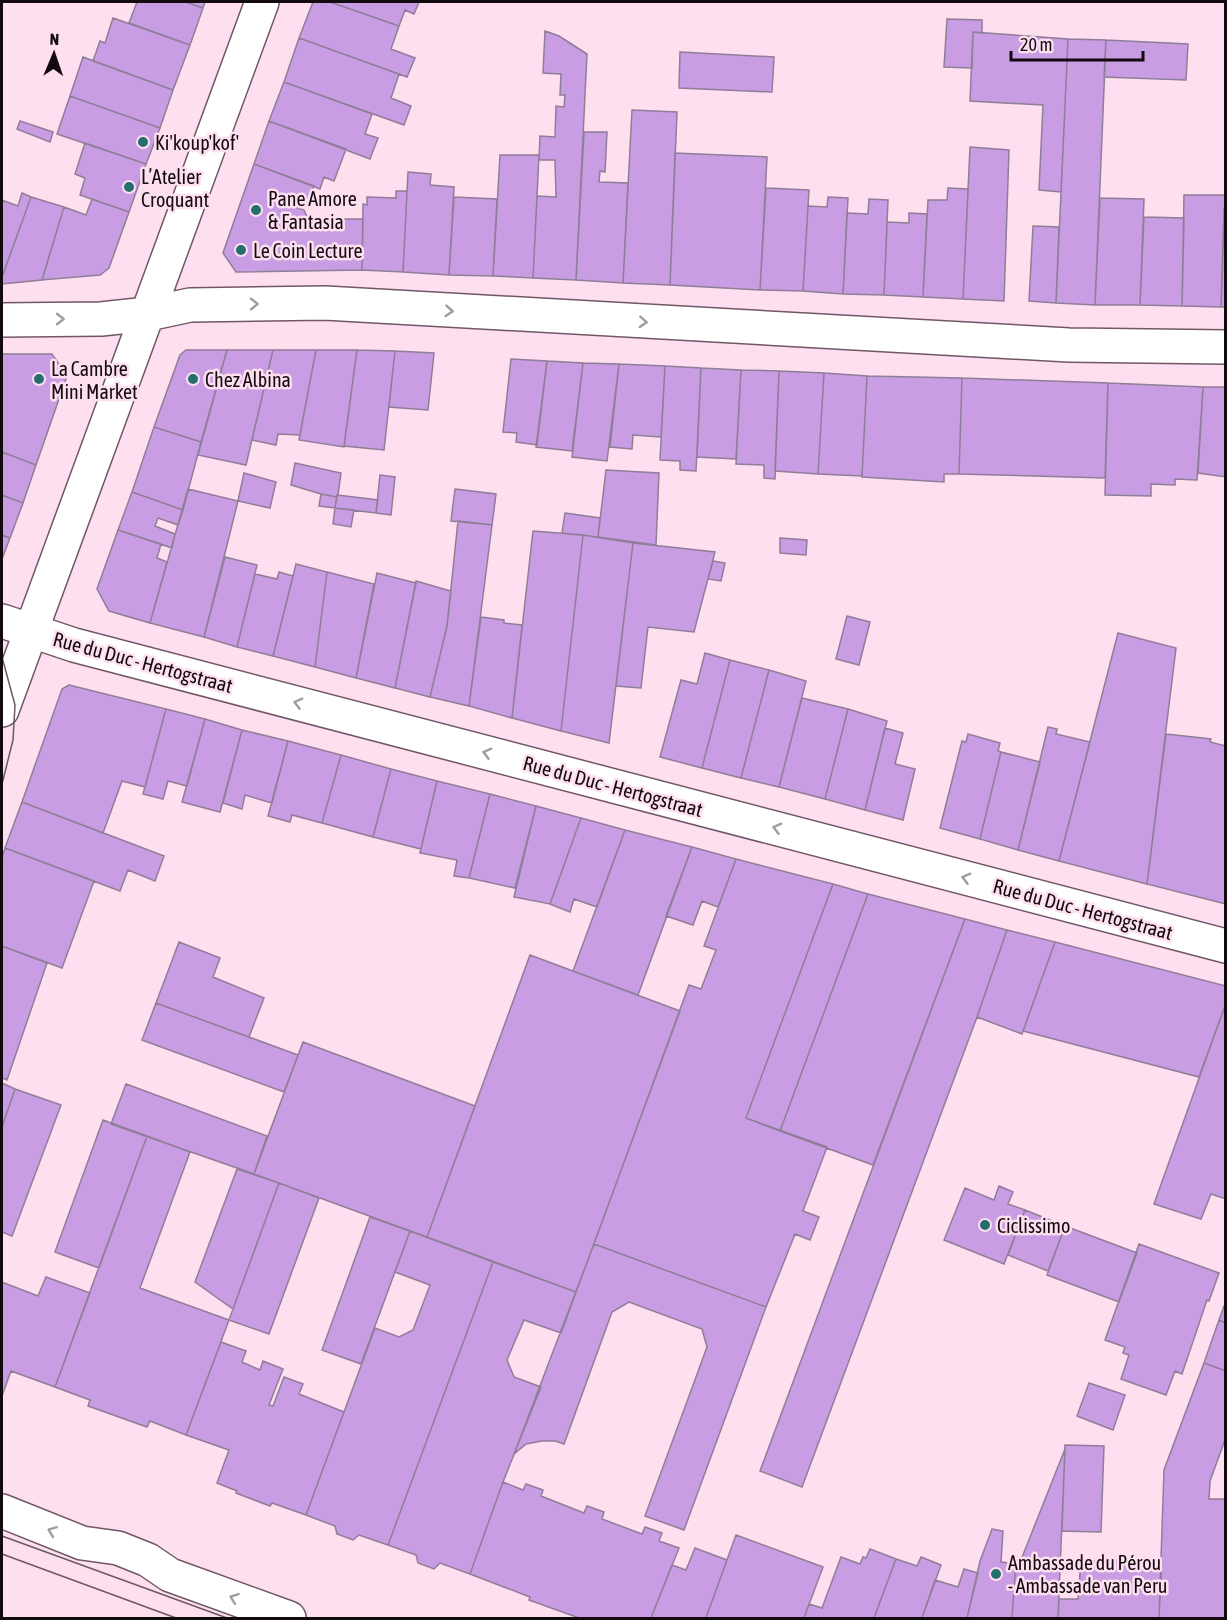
<svg xmlns="http://www.w3.org/2000/svg" width="1227" height="1620" viewBox="0 0 1227 1620" font-family="'Asap Condensed',sans-serif">
<rect width="100%" height="100%" fill="#fddff0"/>
<path fill="#c99de3" stroke="#8e7e97" stroke-width="1.5" d="M137,2h49l17,6 -13,37 -61,-22z
M186,2h19l-2,6z
M313,2h17l69,24 -8,23 24,9 -8,19 -108,-39z
M330,2h89l-5,12 -9,-4 -6,16z
M113,18l77,27 -17,45 -80,-29 7,-20 5,2z
M947,19l35,1v13l-9,-1 -1,36 -28,-1z
M545,31l14,5 28,18 -11,226 -43,-2 4,-82 19,1 -1,-37h-16l1,-24 15,1 1,-31 8,1 1,-12h-5l1,-21 -18,-1z
M973,32l95,7 -7,153 -22,-2 4,-85 -73,-4z
M299,38l100,36 -8,24 20,8 -7,19 -120,-43z
M1068,39l38,1 -11,265 -39,-2z
M1106,40l82,4 -2,36 -82,-3z
M680,52l94,5 -2,35 -93,-4z
M83,57l90,33 -13,38 -90,-32z
M284,82l88,32 -7,20 13,4 -8,21 -101,-38z
M70,96l90,32 -14,36 -89,-30z
M632,110l45,2 -7,173 -47,-2z
M20,121l33,11 -3,10 -33,-13z
M269,121l77,28 -12,32 -10,-4 -4,12 -66,-25z
M584,132h23l-2,40 -5,-1 -1,11 29,1 -5,100 -47,-3z
M85,143l61,21 -17,48 -49,-17 5,-17 -10,-4z
M970,147l39,3 -5,151 -41,-2z
M675,153l92,4 -7,133 -90,-5z
M500,155h39l-6,123 -40,-2z
M254,164l60,22 -7,19 -2,1 -6,-2 -1,4 6,2 4,9h55l-1,51 -126,2 -13,-19z
M408,172l23,2 -1,11 24,2 -5,88 -46,-3z
M766,188l43,2 -6,101 -43,-1z
M948,188l20,1 -5,110 -40,-2 5,-97h19z
M396,191h11l-4,81 -41,-2 1,-66 4,1v-8l29,1z
M22,193l9,4 -29,80v-77l16,6z
M1184,195h41l-4,112 -39,-1z
M31,197l33,10 -22,73 -40,4v-7z
M454,197l43,2 -4,77 -44,-1z
M828,197l20,1 -5,96 -40,-3 5,-85 19,1z
M1100,198l44,1 -4,106h-45z
M92,199l37,13 -20,56 -9,7 -58,5 22,-73 22,8z
M869,199l19,1 -4,95 -41,-1 4,-81 21,1z
M1224,209h2v98h-5z
M909,213l18,1 -4,83 -39,-2 3,-73 22,1z
M1144,217l40,1 -2,88 -42,-1z
M1033,226l26,1 -3,76 -27,-2z
M186,350h41l-26,92 -47,-15 26,-72z
M227,350h46l-27,115 -48,-10z
M273,350h43l-16,85 -22,-1 -2,11 -24,-5z
M316,350h41l-13,97 -45,-7z
M357,350l38,1 -11,99 -40,-4z
M395,351l39,2 -6,57 -39,-3z
M2,354h50l15,22 -31,89 -34,-13z
M511,359l36,2 -10,84 -21,-3 1,-9 -14,-1z
M547,361l36,2 -11,88 -36,-4z
M583,363l36,1 -12,97 -35,-4z
M619,364l46,2 -4,71 -28,-2 -1,14 -22,-2z
M665,366l36,2 -5,103 -16,-1v-9l-20,-1z
M701,368l40,2 -5,89 -39,-2z
M741,370l38,1 -4,108 -11,-1v-13l-28,-1z
M779,371l45,2 -6,101 -43,-3z
M824,373l43,3 -5,100 -44,-2z
M867,376l95,2 -3,96h-15v8l-82,-5z
M962,378l146,5 -3,95 -146,-4z
M1108,383l95,4 -6,93 -22,-1v6l-24,-1v12l-46,-1z
M1203,387h23v90l-28,-4z
M154,427l47,15 -18,68 -51,-18z
M2,452l34,13 -13,38 -21,-8z
M295,463l46,10 -3,22 -1,2 -16,-3 -30,-9z
M606,470l53,3 -3,72 -58,-8z
M244,473l32,9 -6,26 -32,-7z
M380,475l15,2 -4,38 -15,-2z
M188,489l50,12 -34,136 -54,-14z
M455,489l41,5 -4,31 -41,-4z
M132,492l51,18 -5,15 -20,-7 -3,8 20,8 -3,14 -54,-18z
M321,494l16,3 -2,11 -16,-2z
M2,495l21,8 -13,35 -8,-3z
M337,495l41,5 -2,13 -41,-5z
M335,508l19,2 -3,17 -18,-3z
M565,513l35,5 -2,19 -36,-4z
M458,521l34,4 -23,181 -39,-9 17,-71z
M118,530l43,14 -4,14 10,4 -17,61 -41,-12 -12,-22z
M533,531l50,4 -22,196 -49,-13z
M2,535l8,3 -8,21z
M583,535l50,8 -24,200 -48,-12z
M780,538l27,2 -1,15 -26,-2z
M633,543l82,9 -21,80 -46,-5 -7,61 -25,-2z
M225,557l32,8 -20,82 -33,-10z
M713,561l12,2 -4,18 -13,-2z
M296,564l31,8 -12,95 -42,-11z
M279,572l14,4 -20,80 -36,-9 18,-73 22,5z
M327,572l47,12 -18,94 -41,-11z
M377,573l39,10 -21,105 -39,-10z
M416,581l35,10 -4,35 -17,71 -35,-9z
M847,616l23,6 -11,43 -23,-6z
M481,617l23,3v3l18,2 -10,93 -43,-12z
M1118,633l58,15 -29,236 -88,-23z
M705,653l25,7 -28,108 -42,-11 21,-77 16,4z
M730,660l39,10 -28,108 -39,-10z
M769,670l37,11 -27,106 -38,-9z
M69,685l97,24 -21,78 -23,-6 -19,52 -81,-31 40,-113z
M802,698l46,11 -23,90 -46,-12z
M166,709l39,10 -18,67 -19,-5 -5,18 -20,-5z
M848,709l39,12 -22,89 -40,-11z
M205,719l37,11 -22,82 -38,-10z
M1048,727l9,2 -1,5 34,8 -31,119 -41,-11z
M885,728l18,5 -8,31 20,5 -12,51 -38,-10z
M242,730l46,11 -16,62 -27,-8 -3,14 -19,-6z
M968,734l32,9 -2,8 3,1 -21,87 -40,-11 22,-87 4,1z
M1166,734l45,5 -1,3 16,4v158l-79,-20z
M288,741l53,14 -19,68 -30,-8 -2,7 -22,-6z
M1001,752l39,10 -22,88 -38,-11z
M341,755l50,14 -18,68 -51,-14z
M391,769l46,12 -16,68 -48,-12z
M437,781l53,13 -21,84 -15,-2 3,-16 -37,-7z
M490,794l46,12 -21,82 -46,-10z
M22,802l142,54 -9,25 -27,-11 -8,21 -115,-43z
M536,806l45,12 -31,86 -36,-7z
M581,818l44,12 -28,77 -23,-8 -4,13 -20,-8z
M625,830l67,17 -54,148 -65,-24z
M692,847l44,12 -18,48 -16,-6 -9,24 -27,-9z
M5,848l89,33 -32,87 -60,-22v-88z
M736,859l97,25 -87,234 81,29 -24,64 16,6 -9,23 -15,-6 -29,73 -172,-63 95,-259 12,4 15,-39 -12,-4z
M833,884l35,10 -88,237 -34,-13z
M868,894l97,25 -92,246 -93,-34z
M965,919l42,11 -30,87 -175,470 -42,-16z
M1007,930l48,12 -33,92 -45,-17z
M179,942l41,16 -7,19 51,21 -15,39 -93,-34z
M1055,942l171,44v17l-27,74 -176,-46z
M2,946l45,17 -40,117 -4,-2 -1,3z
M530,955l150,56 -104,281 -149,-55z
M156,1003l142,52 -14,37 -142,-52z
M1226,1003v196l-15,-5 -10,25 -47,-15z
M303,1042l172,64 -48,131 -173,-63z
M2,1083l13,6 -13,38z
M126,1084l141,52 -13,38 -143,-50z
M15,1089l46,16 -49,131 -10,-4v-105z
M103,1120l44,16 -48,132 -44,-16z
M147,1136l43,16 -50,136 89,32 -43,115 -36,-14 -3,6 -59,-21 2,-6 -35,-13z
M237,1169l42,14 -46,126 -38,-27z
M279,1183l40,15 -50,136 -40,-14z
M999,1186l14,6 -5,12 17,6 -21,54 -60,-24 21,-52 29,12z
M1025,1210l40,16 -17,45 -40,-16z
M370,1217l40,14 -49,133 -39,-14z
M1065,1226l72,27 -18,49 -72,-27z
M410,1231l83,31 -105,283 -29,-10 -6,5 -16,-6 -2,-8 -29,-11 69,-187 24,9 14,-7 17,-45 -35,-13z
M594,1244l172,63 -82,223 -39,-14 62,-169 -5,-18 -73,-27 -17,10 -48,132 -9,-3h-13l-16,3 -12,10z
M1139,1244l80,29 -10,28 -2,-1 -25,74 -7,-3 -9,24 -45,-16 8,-24 -6,-2 2,-6 -20,-7z
M493,1262l83,30 -15,41 -37,-13 -17,40 7,17 27,10 -38,95 -33,92 -30,-11 -6,6 -16,-6 -2,-8 -28,-10z
M46,1277l44,16 -35,94 -44,-16 -9,25v-114l36,14z
M1224,1306l2,1v16l-7,-3z
M1219,1320l7,3v48l-22,-8z
M221,1342l25,9 -4,11 18,8 3,-9 20,8 -14,36 4,1 11,-29 19,7 -4,10 45,18 -38,103 -34,-12 -2,3 -34,-13 1,-2 -20,-8 12,-33 -43,-15z
M1204,1363l22,8v66l-16,44 -1,18h17v119h-67l5,-148z
M1089,1383l36,12 -12,35 -36,-14z
M1065,1445l39,1 -3,86 -39,-1z
M1065,1449l-7,169h-46l3,-43z
M503,1482l20,8 3,-6 17,6 -2,6 43,17 3,-7 17,6 -2,7 40,15 3,-7 17,6 -3,8 20,7 -28,70h-72l-50,-18 1,-3 -60,-23z
M992,1529l11,2 -2,31 17,2 -3,11 -3,43h-45l13,-57z
M736,1535l87,32 -19,51h-98z
M695,1548l32,12 -21,58h-55l21,-53 14,5z
M870,1549l26,10 -22,59h-70l5,-14 13,4 19,-51 19,7 3,-7 3,1z
M921,1557l20,8 -19,53h-48l22,-59 21,7z
M1162,1560l-3,58h-101l1,-19h19l3,-38z
M964,1569l14,4 -11,45h-45l13,-38 23,7z"/>
<g fill="none" stroke-linecap="round" stroke-linejoin="round">
<g stroke="#705766" stroke-width="36">
<path id="street" d="M2,320l99,-1 47,-5 42,-9 135,-2 744,42 157,2
M2,621l72,24 1152,301
M2,710l260,-708
M2,1511l80,32 36,5 30,12 22,15 119,43"/>
</g>
<use href="#street" stroke="#fff" stroke-width="33"/>
<path stroke="#6a5a64" stroke-width="1.5" d="M2,657l13,48 -2,35 -11,44
M2,1536l225,82
M2,1554l174,64"/>
</g>
<defs><path id="oneway-chevron" d="M-2-3.5L2.5 0L-2 3.5" fill="none" stroke-width="1.6" stroke-linecap="round" stroke-linejoin="round" transform="scale(1.5)"/></defs>
<g stroke="#a19d9f">
<use href="#oneway-chevron" transform="translate(254 304) rotate(-1)"/>
<use href="#oneway-chevron" transform="translate(449 311) rotate(4)"/>
<use href="#oneway-chevron" transform="translate(60 319)"/>
<use href="#oneway-chevron" transform="translate(643 322) rotate(3)"/>
<use href="#oneway-chevron" transform="translate(298 703) rotate(-165)"/>
<use href="#oneway-chevron" transform="translate(487 753) rotate(-165)"/>
<use href="#oneway-chevron" transform="translate(777 828) rotate(-165)"/>
<use href="#oneway-chevron" transform="translate(966 878) rotate(-165)"/>
<use href="#oneway-chevron" transform="translate(52 1531) rotate(-159)"/>
<use href="#oneway-chevron" transform="translate(234 1598) rotate(-160)"/>
</g>
<g fill="#246f6d" stroke="#fddff0" stroke-width="2">
<circle cx="143" cy="142" r="6"/>
<circle cx="129" cy="187" r="6"/>
<circle cx="256" cy="210" r="6"/>
<circle cx="241" cy="250" r="6"/>
<circle cx="39" cy="379" r="6"/>
<circle cx="193" cy="379" r="6"/>
<circle cx="985" cy="1225" r="6"/>
<circle cx="996" cy="1574" r="6"/>
</g>
<g text-anchor="middle" dominant-baseline="central" stroke-width="5" stroke-linejoin="round" paint-order="stroke">
<g font-size="20" fill="#130a10" stroke="#fddff0" text-anchor="start">
<text x="155" y="142">Ki'koup'kof'</text>
<text x="141" y="176">L’Atelier<tspan x="141" dy="23">Croquant</tspan></text>
<text x="268" y="198">Pane Amore<tspan x="268" dy="23">&amp; Fantasia</tspan></text>
<text x="253" y="250">Le Coin Lecture</text>
<text x="51" y="368">La Cambre<tspan x="51" dy="23">Mini Market</tspan></text>
<text x="205" y="379">Chez Albina</text>
<text x="997" y="1225">Ciclissimo</text>
<text x="1008" y="1562">Ambassade du Pérou<tspan x="1008" dy="23">- Ambassade van Peru</tspan></text>
</g>
<g font-size="20" fill="#130a10" stroke="#fddff0">
<text transform="translate(143 662) rotate(15)">Rue du Duc - Hertogstraat</text>
<text transform="translate(613 786) rotate(15)">Rue du Duc - Hertogstraat</text>
<text transform="translate(1083 909) rotate(15)">Rue du Duc - Hertogstraat</text>
</g>
</g>
<rect width="1227" height="1620" fill="none" stroke="#130a10" stroke-width="6"/>
<g transform="translate(54 54) rotate(2)" stroke="#fddff0" stroke-width="4.5" paint-order="stroke">
<path d="M0-4.5L10 22L0 15L-10 22Z" fill="#130a10"/>
<text y="-9" font-size="16" font-weight="bold" text-anchor="middle" fill="#130a10">N</text>
</g>
<path d="M1011 51v9h132v-9" fill="none" stroke="#130a10" stroke-width="3"/>
<text x="1020" y="51" font-size="18" fill="#130a10" stroke="#fddff0" stroke-width="4.5" paint-order="stroke">20 m</text>
</svg>
